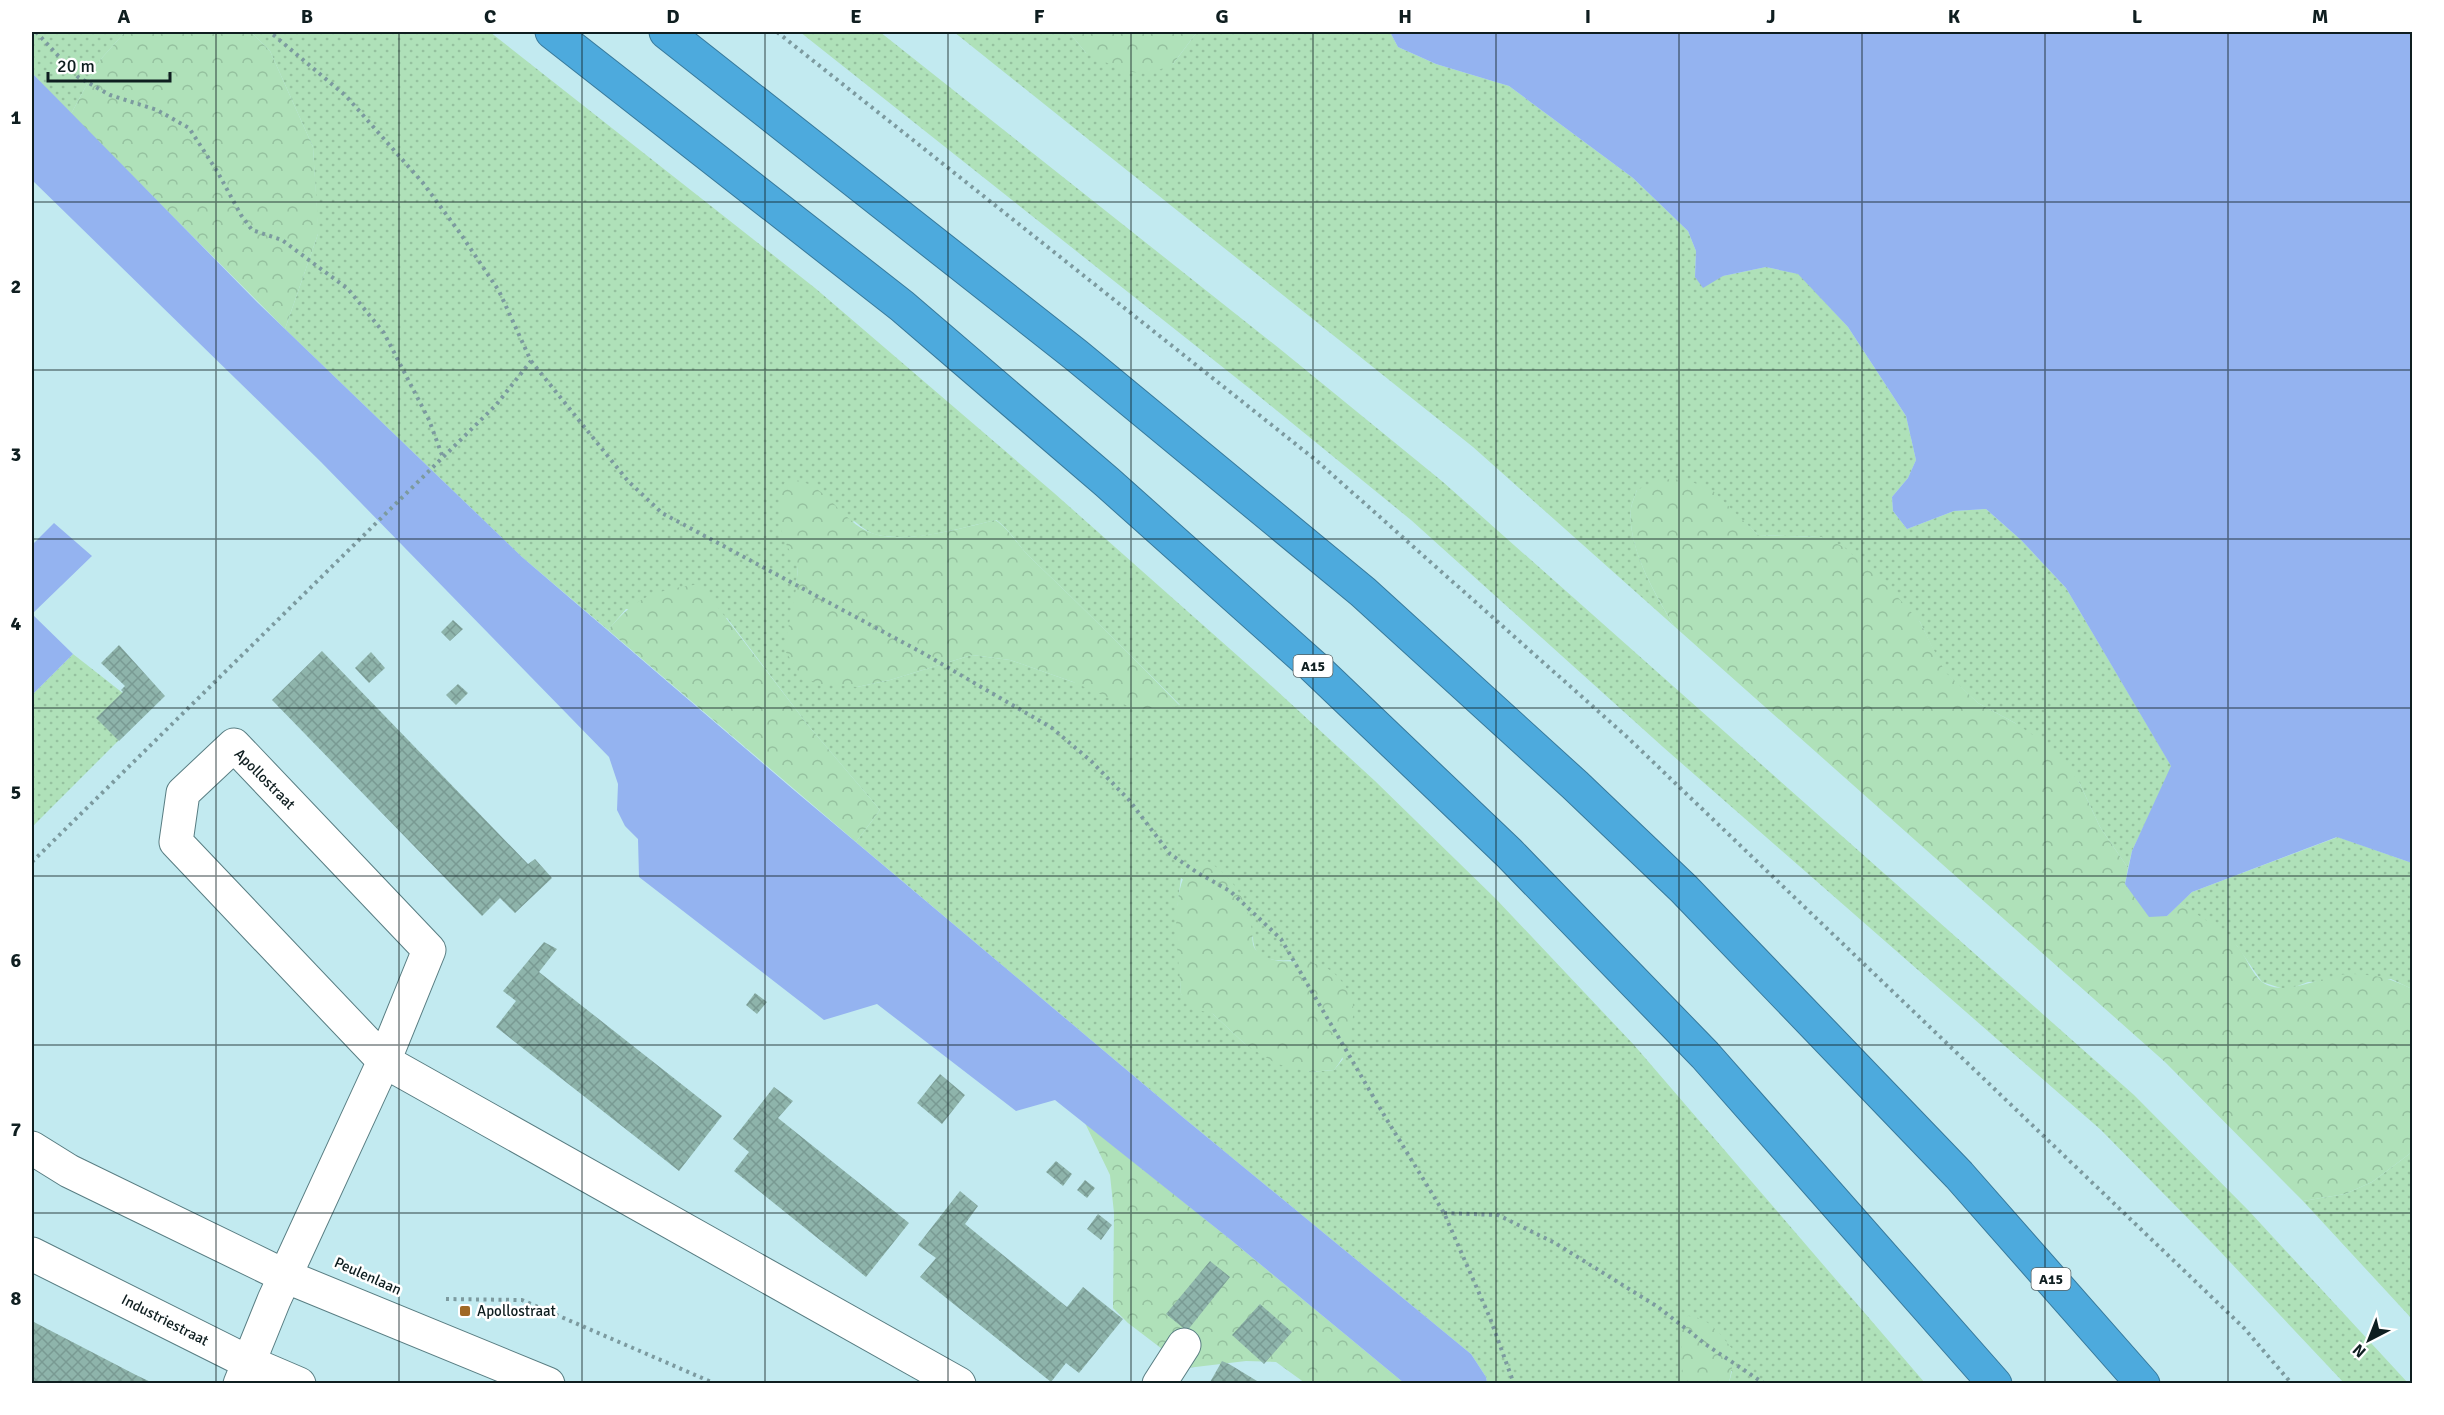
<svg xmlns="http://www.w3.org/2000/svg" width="2444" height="1415" viewBox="0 0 2444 1415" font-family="Signika,sans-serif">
<defs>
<pattern id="grass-dots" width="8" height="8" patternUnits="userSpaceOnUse" patternTransform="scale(1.5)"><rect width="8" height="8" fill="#afe1b9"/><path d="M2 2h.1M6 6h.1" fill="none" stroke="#95c19f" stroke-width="1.8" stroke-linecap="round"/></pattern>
<pattern id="forest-crowns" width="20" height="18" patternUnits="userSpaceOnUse" patternTransform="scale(1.5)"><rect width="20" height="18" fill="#afe1b9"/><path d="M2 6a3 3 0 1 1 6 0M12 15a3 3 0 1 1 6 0" fill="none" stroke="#95c19f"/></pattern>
<pattern id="building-cross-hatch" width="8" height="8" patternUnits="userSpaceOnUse" patternTransform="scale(1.5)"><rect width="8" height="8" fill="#8eb4ab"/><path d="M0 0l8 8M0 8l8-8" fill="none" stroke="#799a93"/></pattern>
</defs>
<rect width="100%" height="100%" fill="#c2eaf0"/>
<path fill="url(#grass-dots)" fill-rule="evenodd" d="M32,32h93l-25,28 -29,54 -39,-41z
M251,32h239l325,256 239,205 211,187 110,101 121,118 138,146 291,338h-196l3,-12 -48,-3 -1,15h-196l-1,-6 -15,-23 -286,-235 -329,-277 24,-32 -73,-86 -80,-106 -101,-9 -18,21 -86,-73 -237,-228 33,-95 -5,-87 -43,-96zM996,520c15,10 23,28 37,40 50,48 99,96 147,145l-107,-23 -63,-22 -38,-5 -82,25 -33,7 -61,-98 2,-23 56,-45c9,7 17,14 29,15 37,5 77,-8 113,-16zM1181,878l72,59c0,25 22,24 41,23l49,99 -9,11 -24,2 -64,-27 -33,-31 -32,-20 -4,-85z
M800,32h80l400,317 163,133 691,613 115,116 159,172h-64l-130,-138 -113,-115 -438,-383 -252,-227 -162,-132z
M954,32h115l17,21 87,11 24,-32h193l8,15 38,17 73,22 124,92 55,53 8,20 -1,26 28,-1 43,-9 33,7 49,53 58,89 10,44 -8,18 -16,19 1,14 14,18 47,-18 32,-2 35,31 45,48 106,179 -40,84 -4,17 -28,-41 -21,-45 -64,-59 -37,-20 -34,-31 -24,-50 -99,-85 -63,-2 -16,-15 -105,-30c-2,6 -5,12 -6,18 -4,39 24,86 43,118l-201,-179z
M73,654l74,58 -115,115v-132z
M2338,837l74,26v126l-21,-10 -83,3 -21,8 -25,-8 -25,-36 -57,-43 12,-11z
M2412,1152v167l-109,-118 42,-7 27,-12z"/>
<path fill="url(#forest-crowns)" d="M125,32h126l19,19 43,96 5,77v10l-33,95 -214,-215 29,-54z
M1069,32h128l-24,32 -24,10 -25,-3 -38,-18z
M787,479c40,2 50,39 82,53 31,14 94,-4 126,-12 16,10 24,28 38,40 50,48 99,96 147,146l-45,3 -62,-27 -63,-22 -38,-5 -82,25 -33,7 -38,-3 -18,-8 -17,-27 12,-60 2,-23 -11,-20 -6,-17 -2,-37z
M1659,479l28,1 25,10 46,45 63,2 23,10 48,44 28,31 25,50 33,31 37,20 40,27 24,32 21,45 28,41 -3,16 42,32 13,-13c19,13 44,27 59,45 7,9 13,26 23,34 24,17 61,-8 89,-8 22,0 42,5 61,15v163l-40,30 -27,12 -42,7 -138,-139 -491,-436c-19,-33 -47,-78 -43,-118 1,-6 4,-12 6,-18z
M700,584l107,140 73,86 -24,32 -248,-212c30,-35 46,-39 92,-46z
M1206,860c29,19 39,37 46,70 1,7 -1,16 5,21 21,23 62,-6 88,35 7,11 9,16 8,29 -1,20 -6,39 -19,55l-24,2 -33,-8 -31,-19 -33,-31 -18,-5 -14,-15c-2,-41 -14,-95 10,-131z
M1085,1123l146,117 173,143h-99l-29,-21 -30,-1 -59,7 -59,-45 -15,-15 1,-95 -4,-38z
M1688,1316c22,1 33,20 47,36l-6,31h-46l-2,-61z"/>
<path fill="#94b3f0" d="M1390,32h1022v831l-75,-26 -145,55 -25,24 -18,1 -24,-33 7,-33 39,-85 -105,-178 -45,-48 -35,-31 -32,2 -47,18 -14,-18 -1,-14 16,-19 8,-18 -10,-44 -58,-89 -50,-53 -32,-7 -43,9 -20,12 -8,-11 1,-26 -8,-20 -55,-53 -124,-92 -73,-22 -38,-17z
M32,73l226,230 264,254 273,234 390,328 286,235 15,23 1,6h-83l-173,-143 -176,-140 -39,11 -139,-107 -53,16 -185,-143 -1,-38 -13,-13 -8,-16 1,-26 -9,-27 -288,-295 -289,-282z
M54,523l38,33 -60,58 41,40 -41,41v-150z"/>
<path fill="url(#building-cross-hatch)" d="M453,620l10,9 -13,12 -9,-9z
M119,645l46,51 -46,45 -23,-23 27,-26 -2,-2 4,-4 -24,-23z
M322,651l206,213 7,-5 17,19 -37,35 -15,-15 -18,18 -210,-216z
M371,652l14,16 -16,15 -14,-15z
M458,684l10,9 -12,12 -10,-10z
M544,942l13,7 -18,23 183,144 -43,55 -183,-144 20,-26 -13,-10z
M755,993l12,9 -10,12 -11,-9z
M940,1074l25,21 -23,29 -25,-21z
M774,1087l19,14 -15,17 131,105 -43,54 -132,-106 15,-19 -16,-13z
M1056,1161l16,13 -9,12 -17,-14z
M1085,1180l10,8 -8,10 -10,-8z
M960,1191l18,15 -13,18 102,83 16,-20 40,32 -44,54 -13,-10 -15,19 -131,-105 16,-19 -18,-13z
M1098,1214l14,11 -11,15 -14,-11z
M1210,1261l20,16 -43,54 -21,-17z
M1260,1304l32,28 -28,32 -32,-29z
M32,1321l104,54 19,9h-123z
M1222,1361l7,3 33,20h-53z"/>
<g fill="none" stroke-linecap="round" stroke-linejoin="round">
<g stroke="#587d82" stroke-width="35">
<path id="minor" d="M234,745l195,205 -45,111 -208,-219 7,-49z
M32,1254l218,109 49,21
M240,1384l34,-84 110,-239 575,323
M1159,1384l25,-39"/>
</g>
<g stroke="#587d82" stroke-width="35">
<path id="tertiary" d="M32,1148l37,23 216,105 263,108"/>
</g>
<g stroke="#37799b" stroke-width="35">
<path id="motorway" d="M552,32l350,274 205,176 206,184 196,187 196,202 290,329
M666,32l410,323 287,237 212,193 109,104 275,286 184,209"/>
</g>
<path stroke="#7c9a9f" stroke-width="4" stroke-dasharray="3 4.5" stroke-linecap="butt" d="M36,32l42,45 32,18 47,15 32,18 28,43 24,44 11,15 30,10 66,49 36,44 45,87 13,35
M777,32l540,429 309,275 618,592 48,56
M531,361l97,120 34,32 259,139 131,76 39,33 38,39 41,54 28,19 32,18 51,48 103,176 60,98 46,105 24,66
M32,862l464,-457 35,-44 -32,-70 -39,-58 -37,-50 -77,-87 -76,-64
M1444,1213l54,2 57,28 103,64 50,39 57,38
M446,1299l76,1 194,84"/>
<use href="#minor" stroke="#fff" stroke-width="33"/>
<use href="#tertiary" stroke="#fff" stroke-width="33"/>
<use href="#motorway" stroke="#4daadd" stroke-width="33"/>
</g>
<path fill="none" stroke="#0f1e20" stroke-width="1.5" stroke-opacity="0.55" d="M216,32v1352M399,32v1352M582,32v1352M765,32v1352M948,32v1352M1131,32v1352M1313,32v1352M1496,32v1352M1679,32v1352M1862,32v1352M2045,32v1352M2228,32v1352M32,202h2380M32,370h2380M32,539h2380M32,708h2380M32,876h2380M32,1045h2380M32,1213h2380"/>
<rect fill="#a06825" stroke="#fff" stroke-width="2" x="459" y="1305" width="12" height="12" rx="3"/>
<g text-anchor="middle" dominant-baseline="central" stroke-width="5" stroke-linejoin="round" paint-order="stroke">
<g fill="#fff" stroke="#576263" stroke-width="1.5">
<rect x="1293.5" y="655" width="39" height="22" rx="4.5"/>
<rect x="2031.5" y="1268" width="39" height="22" rx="4.5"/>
</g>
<g font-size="14" font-weight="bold" fill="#0f1e20">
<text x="1313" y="666">A15</text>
<text x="2051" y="1279">A15</text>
</g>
<g font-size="15" fill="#0f1e20" stroke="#fff">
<text transform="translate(265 779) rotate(45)">Apollostraat</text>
<text transform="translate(368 1276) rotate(24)">Peulenlaan</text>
<text transform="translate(165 1320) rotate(27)">Industriestraat</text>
</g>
<g font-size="15" fill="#0f1e20" stroke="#fff" text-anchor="start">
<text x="477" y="1311">Apollostraat</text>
</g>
</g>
<rect width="2444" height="1415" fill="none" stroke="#ffffff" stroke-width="66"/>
<g transform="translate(2369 1340) rotate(222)" stroke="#ffffff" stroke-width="4.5" paint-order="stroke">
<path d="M0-4.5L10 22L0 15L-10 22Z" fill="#0f1e20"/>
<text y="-9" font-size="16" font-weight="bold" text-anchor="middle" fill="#0f1e20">N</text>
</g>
<path d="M48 72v9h122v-9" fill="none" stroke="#0f1e20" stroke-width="3"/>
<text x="57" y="72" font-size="18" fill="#0f1e20" stroke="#ffffff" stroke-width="4.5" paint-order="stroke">20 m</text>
<rect x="33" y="33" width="2378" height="1349" fill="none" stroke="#0f1e20" stroke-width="2"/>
<g font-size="20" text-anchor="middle" font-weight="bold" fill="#0f1e20">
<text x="124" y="23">A</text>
<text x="307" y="23">B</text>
<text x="490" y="23">C</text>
<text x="673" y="23">D</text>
<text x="856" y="23">E</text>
<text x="1039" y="23">F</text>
<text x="1222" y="23">G</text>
<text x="1405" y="23">H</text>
<text x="1588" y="23">I</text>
<text x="1771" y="23">J</text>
<text x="1954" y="23">K</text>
<text x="2137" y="23">L</text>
<text x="2320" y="23">M</text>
<text x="16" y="124">1</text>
<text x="16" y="293">2</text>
<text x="16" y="461">3</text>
<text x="16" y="630">4</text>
<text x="16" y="799">5</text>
<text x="16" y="967">6</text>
<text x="16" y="1136">7</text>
<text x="16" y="1305">8</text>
</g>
</svg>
